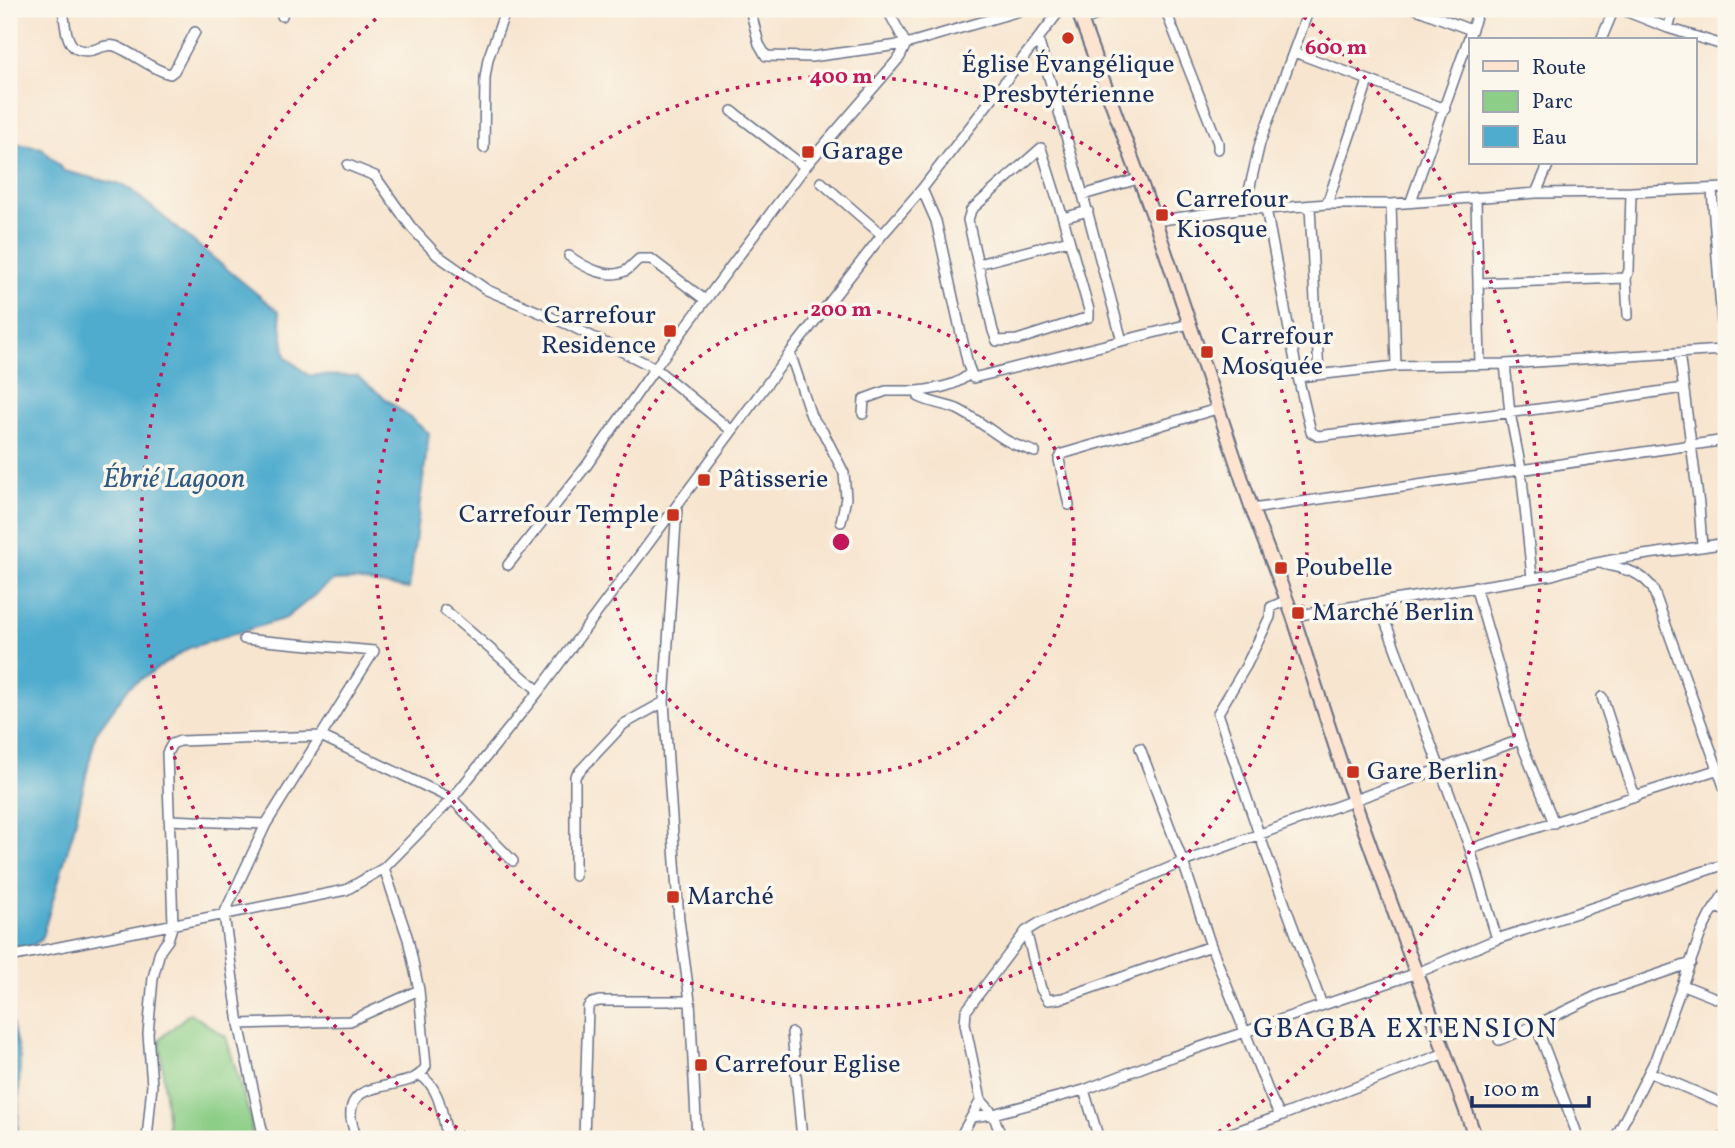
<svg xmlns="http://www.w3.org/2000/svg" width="1735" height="1148" viewBox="0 0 1735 1148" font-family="Vollkorn,serif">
<rect width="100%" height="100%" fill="#fbf7ec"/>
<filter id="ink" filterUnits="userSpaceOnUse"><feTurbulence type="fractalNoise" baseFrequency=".0143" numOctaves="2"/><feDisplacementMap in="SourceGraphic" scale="14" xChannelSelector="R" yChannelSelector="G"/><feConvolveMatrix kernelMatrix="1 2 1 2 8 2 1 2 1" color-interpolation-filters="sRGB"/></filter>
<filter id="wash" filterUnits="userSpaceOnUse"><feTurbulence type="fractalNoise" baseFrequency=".00686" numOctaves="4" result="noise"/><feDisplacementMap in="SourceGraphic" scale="28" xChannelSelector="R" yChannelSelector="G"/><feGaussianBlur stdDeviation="1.57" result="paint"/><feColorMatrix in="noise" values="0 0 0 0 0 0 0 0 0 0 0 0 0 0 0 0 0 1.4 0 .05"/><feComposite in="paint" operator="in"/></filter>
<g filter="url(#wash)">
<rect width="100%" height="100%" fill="#f7e5cf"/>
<path fill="#8cce87" stroke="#547e72" stroke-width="2" d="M190,1013l36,24 24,80 3,22h-84l-9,-100z"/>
<path fill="#50acce" stroke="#366e96" stroke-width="2" d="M9,143l33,5 22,23 62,15 153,126 7,45 22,18 49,1 72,57 -20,156 -54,-9 -23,1 -46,37 -97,30 -60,39 -33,46 -23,99 -32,108 -30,19 -2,18z
M9,1010l11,49 -3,80h-8z"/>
</g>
<g filter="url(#ink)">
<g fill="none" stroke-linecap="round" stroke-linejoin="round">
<g stroke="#686f86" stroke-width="12">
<path id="street" d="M63,9c3,20 2,47 30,41 7,-2 14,-6 22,-4 19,7 35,23 55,28l4,-3 21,-39
M282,9v7
M750,9l9,35 7,12 45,1 95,-13 120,-35
M887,9l19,35
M1165,9l53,134v6
M1416,9l55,21
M1620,9l48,19 58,18
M1082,21l29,-12
M1668,28l6,-19
M1038,39l45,156 39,146
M1601,40l13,-31
M1294,52l151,57
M732,111l73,56
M484,148l1,-70 3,-19 18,-50
M348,165l27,11 36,51 26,28 50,35 80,34 88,44 77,63
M821,182l61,53
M922,189l14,32 32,144 5,13 216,-54
M1712,190l14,187
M1536,193l13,-30
M1083,195l55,-16
M1476,199l4,165
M1411,201l68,-192
M1327,204l41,-123
M1391,204l5,162
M1310,207l9,167
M1245,208l15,-65 49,-134
M1266,209l32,168 98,-11 109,-2 218,-14
M1063,218l26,92v7l-72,23 -20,1 -4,-10 -25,-111 3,-10 70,-62 22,70 25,-7
M1155,221l90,-13 21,1 61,-5h64l145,-11 95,-1 95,-4
M569,256c15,11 40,25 58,14 4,-3 8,-8 12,-11h12l54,41
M978,264l91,-24
M1626,278l2,37
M1478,283l148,-5 3,-8 2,-78
M790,353l21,63 12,16 21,41 2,25 -5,24
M1679,353l20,152 3,42
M1505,364l5,49 11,56 11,108
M970,373c-12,13 -35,16 -52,18l1,6c12,6 25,7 38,12 17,8 31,20 47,30 9,6 21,9 31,13
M1298,377l13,55 7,4 253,-31 112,-17
M863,414l1,-15 22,-8h32
M1069,505l-10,-45 3,-6 155,-45
M677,507l-13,195 15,218 11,81 7,138
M1252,509l474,-69
M1603,564c21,5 38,7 50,25l73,203
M508,565l79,-100 68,-97 150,-201 95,-110 6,-13
M1475,586l45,154 34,83
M1287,600l-16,7 -1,10 -24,49 -28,47 41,121 63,171
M1378,602l92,247 27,90
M445,610l94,81
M1293,616l259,-41c57,-19 116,-22 174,-32
M244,639l130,12 -108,173 -42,90 15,110 25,115
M1602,697l33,100
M1140,748l43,114 28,84 60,152 9,18 165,-63
M169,820l97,4
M1470,849l249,-80
M575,876v-100l49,-52 40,-22
M1715,907l11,4
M1026,931l15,58 7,11 15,-2 148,-52
M9,957l337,-67 38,-22 68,-69 87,-108 251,-338 92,-118 40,-46 139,-180
M1683,985l43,17
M239,1024l111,-3 69,-31
M1536,1025l43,114
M792,1033l10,106
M1499,1040l37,-15 62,-30 93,-32
M1649,1072l77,33
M420,1075c21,13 22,41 28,64
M1084,1090l15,49
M972,1117l21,-3 91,-24 70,-27 263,-90 80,-34 229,-75
M147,1139l5,-54 -4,-51 5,-56 7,-27 8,-11 5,-16 -6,-171 5,-9 8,-3 141,-5 131,63 61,62
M356,1139c-1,-7 -4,-14 -5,-21 -4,-45 62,-22 75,-52l-7,-76 -11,-51 -24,-71
M584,1139l4,-132 4,-4 7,-2h91
M959,1139l22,-39
M1002,1139l-9,-25 -12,-14 -16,-76 1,-13 60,-80 13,-8 144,-61 337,-122
M1215,1139l65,-23
M1615,1139l40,-79 46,-127 9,-18 16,-24
M1723,1139l3,-7"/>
</g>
<g stroke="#686f86" stroke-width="16">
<path id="secondary" d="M1077,9l78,212 97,288 41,107 51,157 132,366"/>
</g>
<use href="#street" stroke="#fff" stroke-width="9"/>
<use href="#secondary" stroke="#fde4d1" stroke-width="12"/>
</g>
</g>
<g fill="none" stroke="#c2185b" stroke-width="3.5" stroke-dasharray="3.5 7">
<circle cx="841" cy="542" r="233"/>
<circle cx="841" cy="542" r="466"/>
<path d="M475 1139A700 700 0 0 1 386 10M1296 10A700 700 0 0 1 1207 1139"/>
</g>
<g fill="#c8321e" stroke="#fbf7ec" stroke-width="2.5">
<circle cx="1068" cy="38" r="7"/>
<rect x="801" y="145" width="14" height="14" rx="3.5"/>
<rect x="1155" y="208" width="14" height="14" rx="3.5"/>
<rect x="663" y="324" width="14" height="14" rx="3.5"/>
<rect x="1200" y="345" width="14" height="14" rx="3.5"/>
<rect x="697" y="473" width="14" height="14" rx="3.5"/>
<rect x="666" y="508" width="14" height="14" rx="3.5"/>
<rect x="1274" y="561" width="14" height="14" rx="3.5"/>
<rect x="1291" y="606" width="14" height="14" rx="3.5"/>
<rect x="1346" y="765" width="14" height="14" rx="3.5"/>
<rect x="666" y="890" width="14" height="14" rx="3.5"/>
<rect x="694" y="1058" width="14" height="14" rx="3.5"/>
</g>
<g text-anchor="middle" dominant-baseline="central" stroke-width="7" stroke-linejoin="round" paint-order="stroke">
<g font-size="26" fill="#1b2f5e" stroke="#fbf7ec" text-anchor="start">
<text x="1068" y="65" text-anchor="middle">Église Évangélique<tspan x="1068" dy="30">Presbytérienne</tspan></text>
<text x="822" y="152">Garage</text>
<text x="1176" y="200">Carrefour<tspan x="1176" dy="30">Kiosque</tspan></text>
<text x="656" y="316" text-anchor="end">Carrefour<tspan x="656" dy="30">Residence</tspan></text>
<text x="1221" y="337">Carrefour<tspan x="1221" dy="30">Mosquée</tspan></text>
<text x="718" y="480">Pâtisserie</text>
<text x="659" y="515" text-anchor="end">Carrefour Temple</text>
<text x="1295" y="568">Poubelle</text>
<text x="1312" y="613">Marché Berlin</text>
<text x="1367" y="772">Gare Berlin</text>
<text x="687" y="897">Marché</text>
<text x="715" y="1065">Carrefour Eglise</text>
</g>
<g font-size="28" font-style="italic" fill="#2e5b85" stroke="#fbf7ec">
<text x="174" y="479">Ébrié Lagoon</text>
</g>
<g font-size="28" letter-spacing="2" fill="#1b2f5e" stroke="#fbf7ec">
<text x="1406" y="1029">GBAGBA EXTENSION</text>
</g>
</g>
<circle cx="841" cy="542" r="10" fill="#c2185b" stroke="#fbf7ec" stroke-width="3.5"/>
<g font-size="21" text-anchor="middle" font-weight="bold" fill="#c2185b" stroke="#fbf7ec" stroke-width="7" stroke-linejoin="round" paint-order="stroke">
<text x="1336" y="54">600 m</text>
<text x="841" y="83">400 m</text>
<text x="841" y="316">200 m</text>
</g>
<rect width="1735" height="1148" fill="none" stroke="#fbf7ec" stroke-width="35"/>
<rect x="1469" y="38" width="228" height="126" fill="#fbf7ec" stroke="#a1a7b3" stroke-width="2"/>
<rect x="1483" y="61" width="35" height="10" fill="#fde4d1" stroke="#a1a7b3" stroke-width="2"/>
<text x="1532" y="74" font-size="21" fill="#1b2f5e">Route</text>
<rect x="1483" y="91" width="35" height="21" fill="#8cce87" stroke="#a1a7b3" stroke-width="2"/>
<text x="1532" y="108" font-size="21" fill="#1b2f5e">Parc</text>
<rect x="1483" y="126" width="35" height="21" fill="#50acce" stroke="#a1a7b3" stroke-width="2"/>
<text x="1532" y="144" font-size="21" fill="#1b2f5e">Eau</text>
<path d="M1472 1096v10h117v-10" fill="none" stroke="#1b2f5e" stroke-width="3.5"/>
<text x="1483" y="1096" font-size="21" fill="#1b2f5e" stroke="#fbf7ec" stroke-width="5" paint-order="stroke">100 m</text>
</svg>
